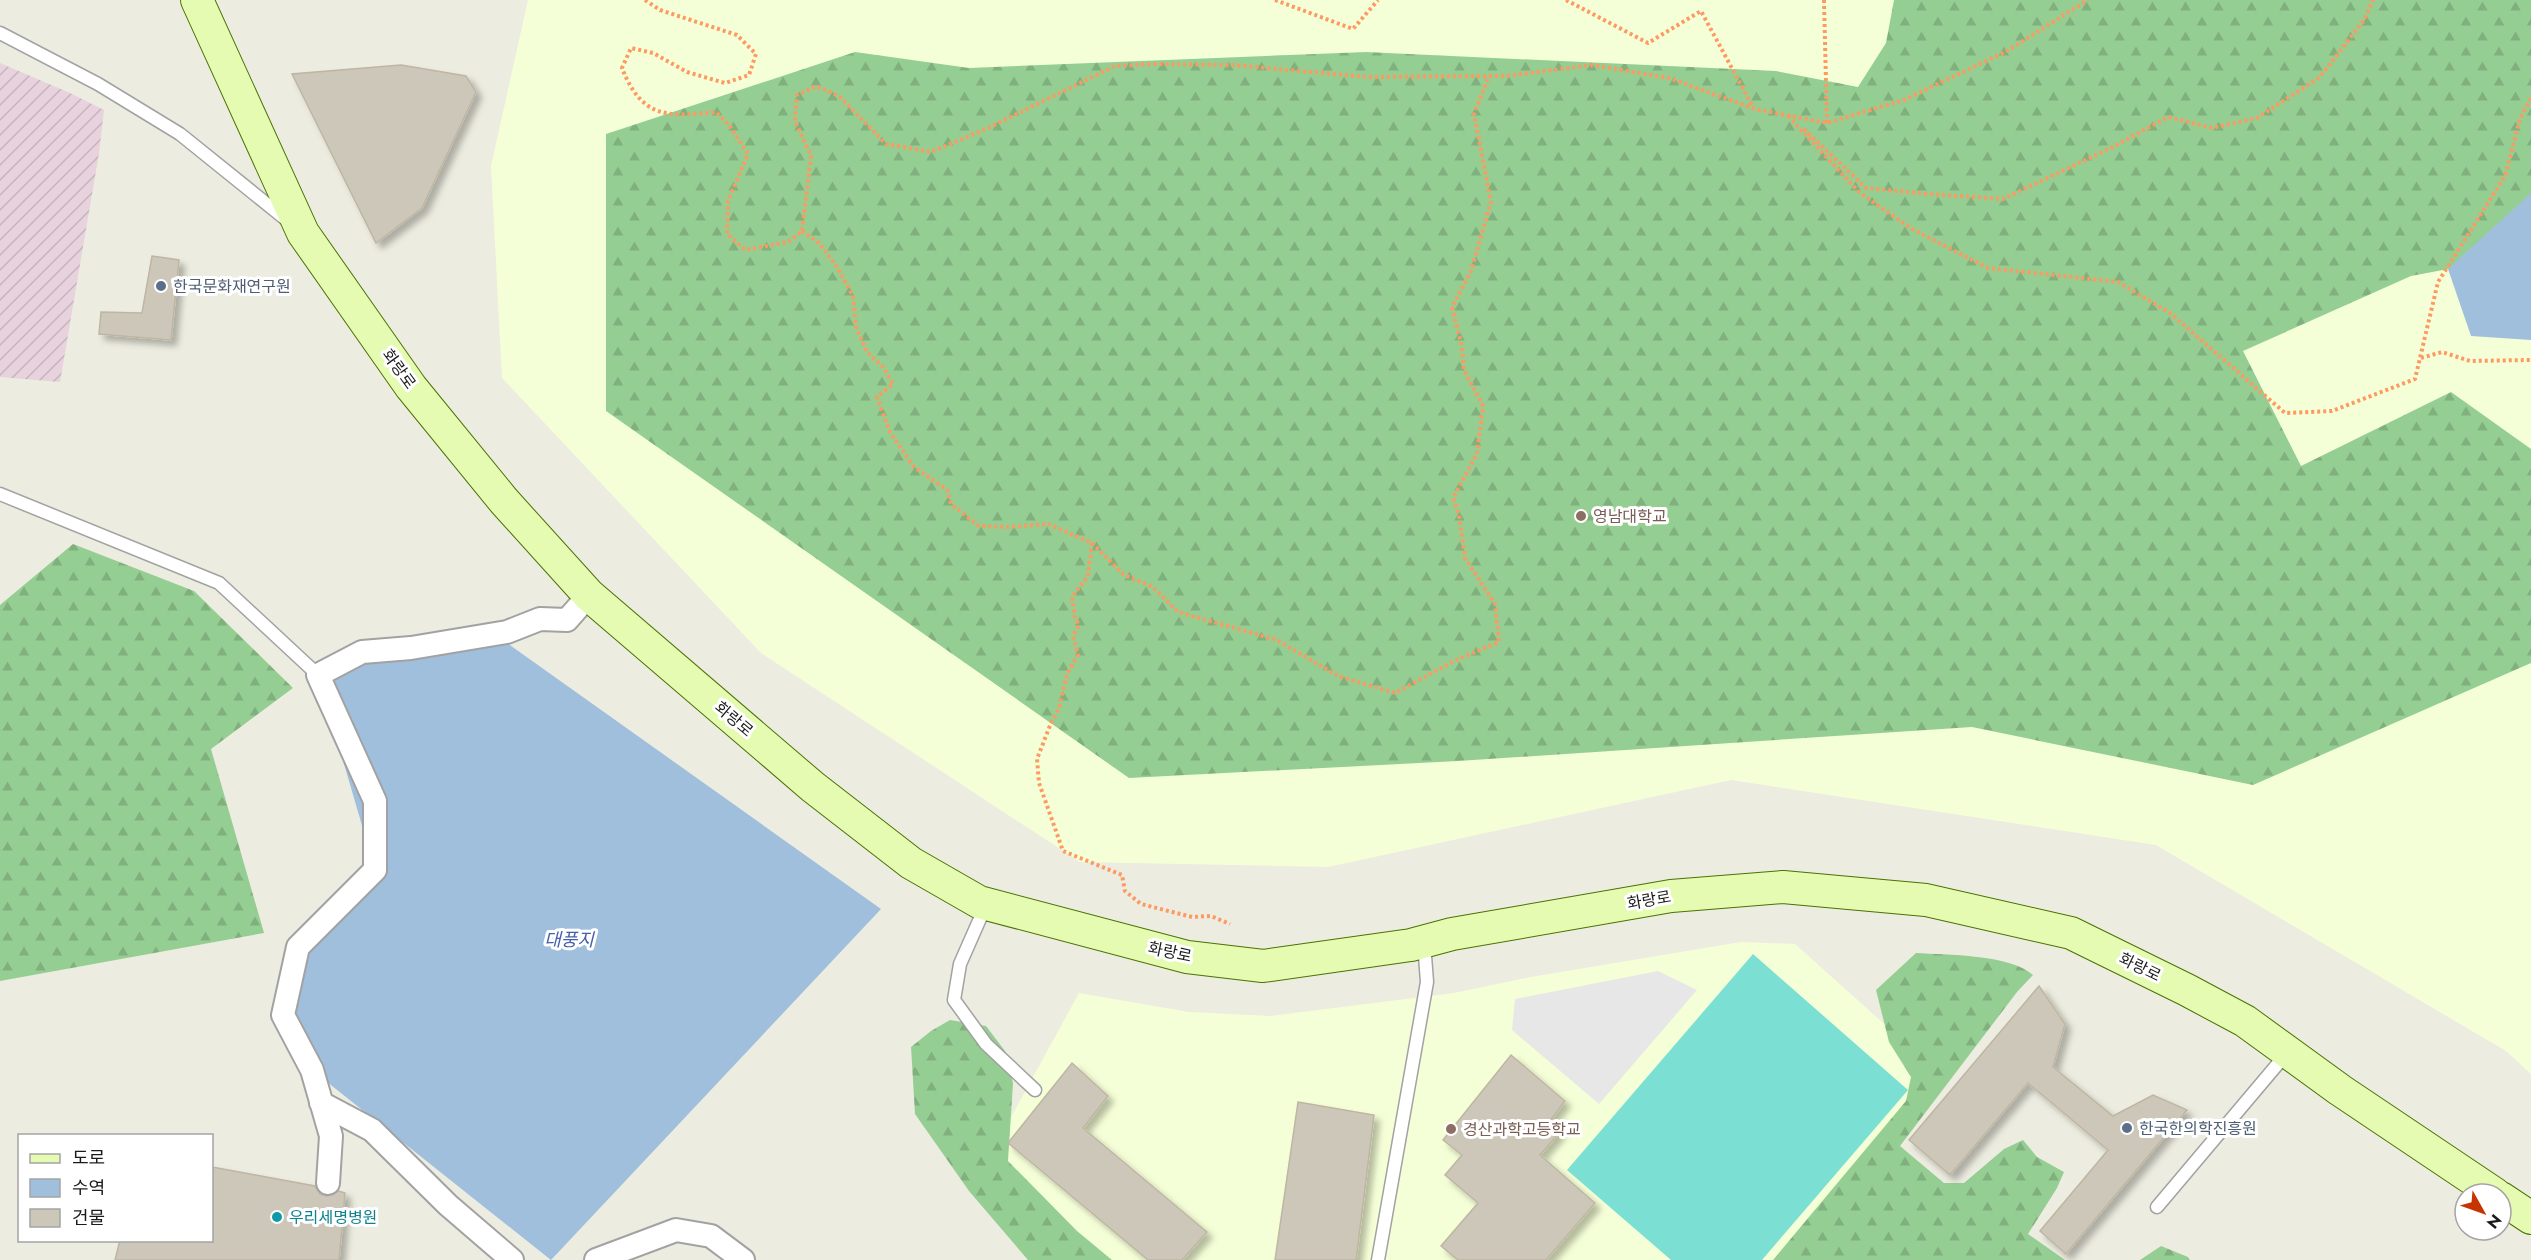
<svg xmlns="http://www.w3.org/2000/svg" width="2531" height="1260" viewBox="0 0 2531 1260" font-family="Jost,'Noto Sans KR',sans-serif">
<defs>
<pattern id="industrial-furrows" width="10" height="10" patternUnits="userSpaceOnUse" patternTransform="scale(1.5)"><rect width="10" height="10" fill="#e7d2dd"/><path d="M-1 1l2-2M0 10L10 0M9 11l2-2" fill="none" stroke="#c6b4bd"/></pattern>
<pattern id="forest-firs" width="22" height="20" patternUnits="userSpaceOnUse" patternTransform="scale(1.5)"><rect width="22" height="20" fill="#95ce93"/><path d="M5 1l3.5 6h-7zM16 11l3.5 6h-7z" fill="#80b07e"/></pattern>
<filter id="shadow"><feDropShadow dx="5.5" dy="5.5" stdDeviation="3" flood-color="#0004"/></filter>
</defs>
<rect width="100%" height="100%" fill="#edece0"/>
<path fill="url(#industrial-furrows)" d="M0,63l70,30 34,17 -5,43 -39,229 -60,-5z"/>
<path fill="#f5ffd7" d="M528,0h2003v1074l-25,-23 -350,-206 -425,-65 -403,87 -248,-5 -319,-209 -259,-275 -11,-212z
M1741,942l54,2 114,102 16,51 -139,163h-685l-114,-99 92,-168 110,19 81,4 184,-23 77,-16z"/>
<path fill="url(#forest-firs)" d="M1894,0h637v231l-83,38 -37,7 -168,75 58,115 150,-74 80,57v214l-278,122 -281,-58 -514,34 -329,17 -523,-367v-277l249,-82 114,16 397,-16 410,19 82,16 28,-44z
M73,544l121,47 99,97 -82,61 53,184 -264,48v-376z
M1916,953c31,2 93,1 117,22l-16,17 -117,154 44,37h20l40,-34 19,-9 14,17 27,15 -7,16 -29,46 37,26h-292l133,-159 5,-24 -22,-35 -13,-52z
M950,1020l36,6 19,25 8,32 -5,78 69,70 35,29h-84l-59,-69 -54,-77 -4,-67 20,-16z
M2161,1246l27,11 2,3h-50z"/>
<path fill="#7be0d3" d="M1753,954l155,136 -146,170h-91l-104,-90z"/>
<path fill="#e7e7e7" d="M1658,971l39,19 -98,114 -87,-74 3,-31z"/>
<path fill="#9fbfdd" d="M2531,193v147l-60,-4 -23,-67z
M483,626l398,283 -330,351 -239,-190 -29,-55 15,-68 77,-77 -57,-195z"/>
<path fill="#cdc7ba" stroke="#bfb6a2" stroke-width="1.5" filter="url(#shadow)" d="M401,65l65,11 10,16 -54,116 -46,35 -84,-169z
M152,256l27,4 -8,80 -72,-6 2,-22 41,1z
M2039,986l26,38 -12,43 60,49 40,-21 34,15 -121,144 -26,-23 68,-81 -80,-67 -78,92 -41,-35z
M1511,1055l54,46 -16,21 11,10 -20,23 55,48 -49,57h-88l-17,-14 37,-43 -33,-28 17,-20 -19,-15z
M1072,1063l36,33 -25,32 124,104 -25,28h-34l-140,-117z
M1298,1102l76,13 -18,145h-81z
M212,1167l103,19 5,8 7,2 12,-5 6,2 -6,67h-224l5,-20h92z"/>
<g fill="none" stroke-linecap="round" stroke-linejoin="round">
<g stroke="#a2a2a2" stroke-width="15">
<path id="lane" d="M0,33l98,51 82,50 108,87
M0,494l219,89 99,92
M986,905l-26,59 -6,36 32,44 49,46
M2157,1207l130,-154
M1378,1260l49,-278 -3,-39"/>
</g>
<g stroke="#a2a2a2" stroke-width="26">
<path id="street" d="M321,1103l51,27 76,75 64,55
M328,1183l3,-47 -19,-66 -29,-55 15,-68 77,-77v-69l-57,-126 44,-23 49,-4 96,-16 33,-13 27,1 22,-25
M596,1260l80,-30 35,6 32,24"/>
</g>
<g stroke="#497302" stroke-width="34">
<path id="secondary" d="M197,0l106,233 108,154 93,114 85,94 224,192 98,76 68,39 208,55 76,9 148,-21 41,-11 219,-38 112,-9 143,13 145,33 116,57 58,31 95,69 155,104
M2501,1198l30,20"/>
</g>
<path stroke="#fd9a61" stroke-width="4" stroke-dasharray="3 3" stroke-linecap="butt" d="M645,0l15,10 77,25 19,19 -7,21 -24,8 -38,-11 -34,-19 -22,-5 -9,20c20,51 46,49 94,44l13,13 19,29 -20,47 -1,33 18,16 43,-8 14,-11 9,-75 -16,-35 2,-26 19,-9 23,10 47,48 45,8 55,-23 129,-63 38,-2 79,1 136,12 138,-1 86,-11 77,13 86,31 72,14 77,-23 103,-49 81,-51
M1275,0l78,29 25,-29
M1566,0l82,43 53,-32 53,98
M1824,0l3,123
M1788,116l72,77 52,36 76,39 130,14 52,31 115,100 47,-2 83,-32 23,-97 67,-106 15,-57 11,-21
M1804,129l62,59 62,6 75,5 110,-52 55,-30 44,11 45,-10 63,-41 44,-57 9,-20
M802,231l17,12 18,24 16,29 3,31 11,25 16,15 10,17 -16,13 13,35 23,34 34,24 4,14 28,22 28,1 41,-3 44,19 -4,33 -16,21 3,21 4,7 -6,11 5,19 -11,19 -8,35 -8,14 -14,36 2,24 24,68 59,24 3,16 16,13 51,13 19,-1 19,8
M2421,358l21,-6 28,9 61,-1
M1092,543l32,32 29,12 25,25 99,28 61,36 57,17 61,-33 43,-18 -4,-38 -30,-46 -6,-43 -6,-17 24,-44 6,-48 -19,-36 -2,-23 -10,-40 19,-36 20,-69 -17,-88 15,-38"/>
<use href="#lane" stroke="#fff" stroke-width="12"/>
<use href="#street" stroke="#fff" stroke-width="22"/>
<use href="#secondary" stroke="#e4fbb1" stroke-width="32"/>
</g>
<g fill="#5c6f8a" stroke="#fff" stroke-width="2">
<circle cx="161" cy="286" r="6"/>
<circle cx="2127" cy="1128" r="6"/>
</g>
<g fill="#8d6e63" stroke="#fff" stroke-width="2">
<circle cx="1581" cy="516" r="6"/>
<circle cx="1451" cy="1129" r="6"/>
</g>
<circle fill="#0f9aa8" stroke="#fff" stroke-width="2" cx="277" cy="1217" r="6"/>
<g text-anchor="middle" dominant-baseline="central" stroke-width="6" stroke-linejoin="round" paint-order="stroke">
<g font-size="16" fill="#4e5e75" stroke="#fff" text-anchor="start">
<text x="173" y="286">한국문화재연구원</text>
<text x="2139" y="1128">한국한의학진흥원</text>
</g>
<g font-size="16" fill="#1b1b1b" stroke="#fff">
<text transform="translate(399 369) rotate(54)">화랑로</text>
<text transform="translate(734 719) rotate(40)">화랑로</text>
<text transform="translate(1649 900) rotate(-10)">화랑로</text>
<text transform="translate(1170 952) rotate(12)">화랑로</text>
<text transform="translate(2140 967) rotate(26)">화랑로</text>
</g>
<g font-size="16" fill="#785e54" stroke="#fff" text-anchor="start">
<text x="1593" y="516">영남대학교</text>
<text x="1463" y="1129">경산과학고등학교</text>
</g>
<g font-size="16" fill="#0d838f" stroke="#fff" text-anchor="start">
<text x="289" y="1217">우리세명병원</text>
</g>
<g font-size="18" font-style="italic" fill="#465fac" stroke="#fff">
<text x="569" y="940">대풍지</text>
</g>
</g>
<rect x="18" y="1134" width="195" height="108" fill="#ffffff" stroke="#a4a4a4" stroke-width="1.5"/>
<rect x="30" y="1154" width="30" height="9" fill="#e4fbb1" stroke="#a4a4a4" stroke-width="1.5"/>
<text x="72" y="1164" font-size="18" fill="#1b1b1b">도로</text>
<rect x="30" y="1179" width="30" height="18" fill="#9fbfdd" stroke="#a4a4a4" stroke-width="1.5"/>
<text x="72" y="1194" font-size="18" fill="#1b1b1b">수역</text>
<rect x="30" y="1209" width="30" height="18" fill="#cdc7ba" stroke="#a4a4a4" stroke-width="1.5"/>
<text x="72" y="1224" font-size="18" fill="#1b1b1b">건물</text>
<g transform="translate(2483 1212) rotate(130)"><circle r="28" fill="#ffffff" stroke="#a4a4a4" stroke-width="1.5"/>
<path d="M0-4.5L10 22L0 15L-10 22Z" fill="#c63400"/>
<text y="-9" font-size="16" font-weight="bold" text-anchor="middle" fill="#1b1b1b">N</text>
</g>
</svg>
